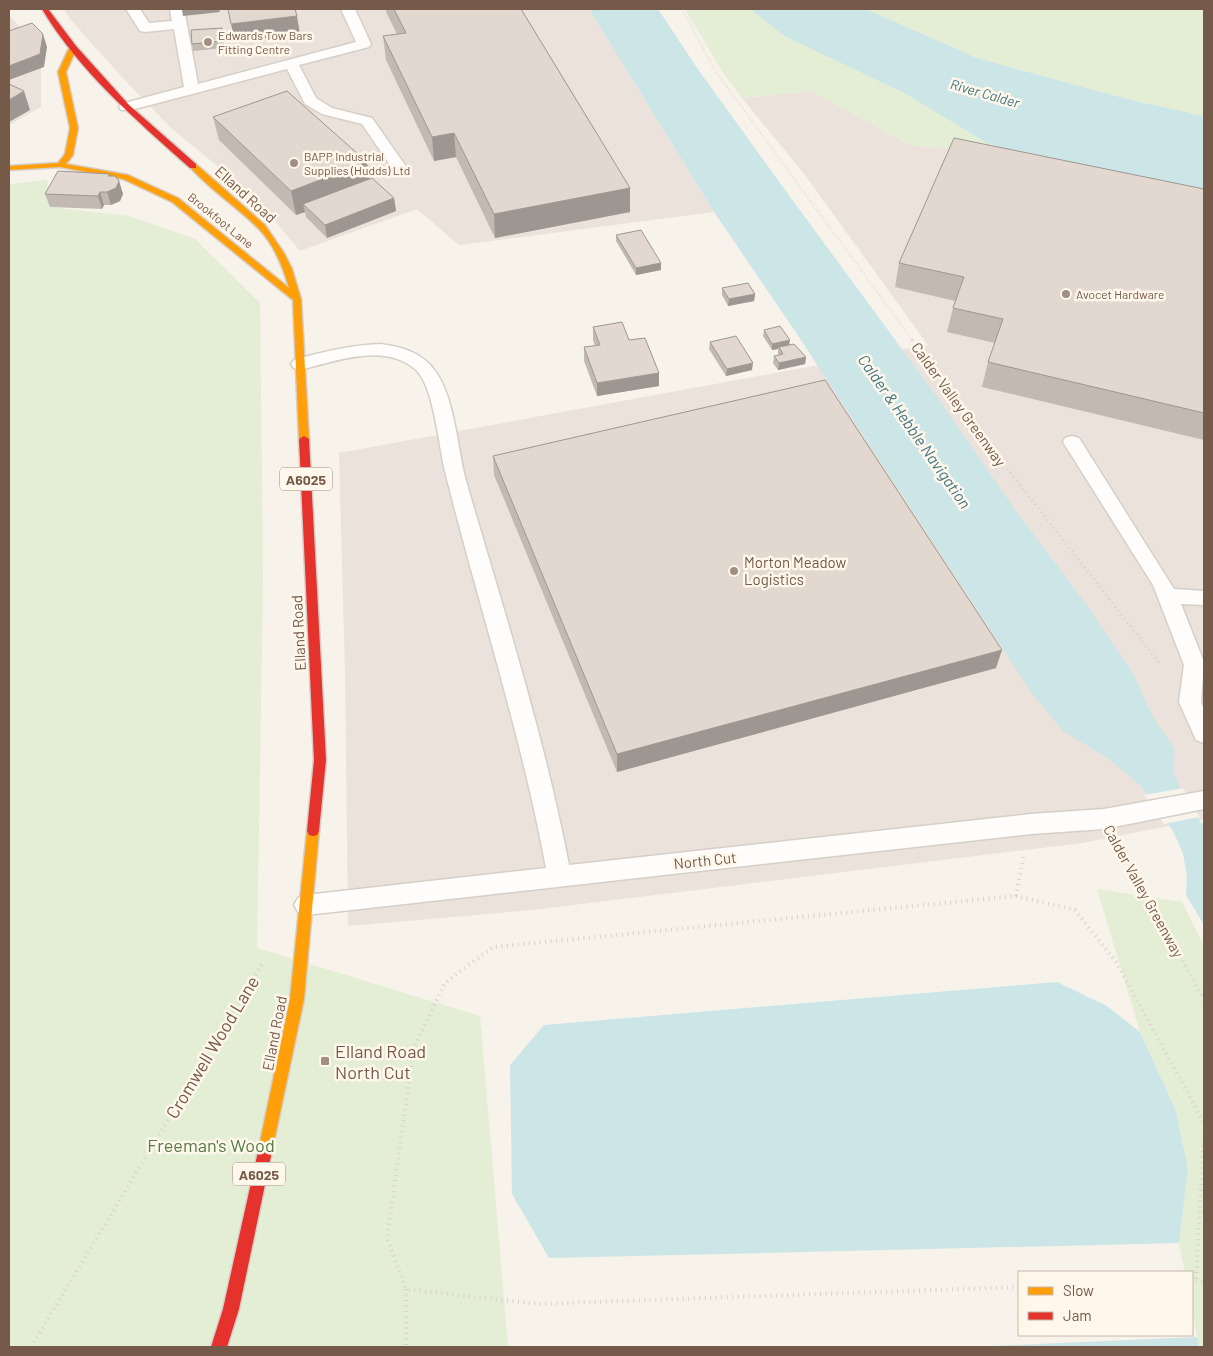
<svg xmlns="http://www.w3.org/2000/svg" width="1213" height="1356" viewBox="0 0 1213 1356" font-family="Barlow,sans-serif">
<rect width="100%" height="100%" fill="#f7f2ea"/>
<path fill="#eae2db" d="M64,9h525l125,203 -255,33 -42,-36 -117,42 -44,-53 -86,-71 -49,-51 -51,-57z
M9,15l32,34v58l-32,18z
M811,91l101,55 44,2 248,46v625l-122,24 -550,67 -184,16 -3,-255 -6,-218 589,-108 -123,-170 -63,-77z"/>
<path fill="#e3eed5" d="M685,9h65l34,27 120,57 83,50 119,36 -150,-31 -44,-2 -101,-55 -69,7 -19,-25z
M866,9h338v107l-73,-16 -154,-42z
M47,180l3,27 79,9 66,23 65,64 3,277 -6,368 223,68 28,331h-499v-1163z
M1097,889l85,13 22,44v401h-5l-7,-38v-37h-7l-6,-29 9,-74 -12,-58 -36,-79z"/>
<path fill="#cce5e7" d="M589,9h69l39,59 83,115 160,218 73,106 73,97 47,69 19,43 23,33 -2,20 5,15 23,39h3v102l-18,-30 1,-19 -4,-23 -10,-22 -32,-45 -32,-27 -46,-28 -32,-39 -232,-355 -85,-125z
M750,9h116l111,49 154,42 73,16v78l-98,-15 -119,-36 -83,-50 -120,-57z
M1057,982l50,24 33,26 36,79 12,58 -9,74 -630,15 -37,-64 -2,-129 34,-40z
M1197,1337l2,10h-230z"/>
<path fill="#f7f2ea" d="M1183,788l17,29 -36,7 -20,-29z"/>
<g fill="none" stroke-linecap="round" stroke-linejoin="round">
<g stroke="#d6cfc8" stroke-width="3">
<path id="lane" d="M126,9h14l9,14 23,-2 -2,-12h14l14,75 158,-42 -15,-33h14l16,35 -2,3 -70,18 17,33 16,10 40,10 35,50 -3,3h-10l-32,-47 -40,-10 -17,-10 -18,-35 -156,41h-10l-2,-3 2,-3 63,-17 -10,-58 -29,3 -5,-1z
M380,344c22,3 42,8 56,28 19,28 21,75 30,109 37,127 78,254 103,384l462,-51 73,-5 100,-18v18l-100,20 -73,5 -725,81 -8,-3 -4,-7 4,-7 8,-3 240,-27c-25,-135 -68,-264 -101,-397 -6,-24 -11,-84 -29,-101 -31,-28 -80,-9 -116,0l-6,-2 -3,-4 3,-4c28,-8 56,-15 86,-16z
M1072,436l7,2 95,151 30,2v14l-23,-1 23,58 -3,40 3,8v33l-8,-3 -17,-38 5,-37 -31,-80 -90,-143 2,-4z"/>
</g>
<g stroke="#d6cfc7" stroke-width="3">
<path id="slow" d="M70,46l7,2 -11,24 12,56 -5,27 -7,9 62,11 50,23 111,90c-6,-21 -15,-44 -31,-60 -22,-22 -49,-39 -69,-62l7,-2 69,61 19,28 8,16 9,30 8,140 -2,2 -3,1 -5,-3 -6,-139 -121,-98 -49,-23 -63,-12 -51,3v-4l49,-3 7,-9 5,-26 -12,-56z
M313,826l4,1 2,4 -15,168 -33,157 -2,5 -5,2 -5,-2 -2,-5 33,-157 17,-168 2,-4z"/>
</g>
<g stroke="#d6cfc7" stroke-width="3">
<path id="jam" d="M42,9h6l28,37 53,59 67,59v4h-6c-54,-48 -111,-97 -148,-159z
M304,436l5,3 17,321 -7,71 -2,4 -4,1 -4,-1 -2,-4 7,-71 -15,-321z
M264,1149l5,2 2,5 -32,153 -12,38h-16l12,-38 34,-153 2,-5z"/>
</g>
<path stroke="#d8d0cb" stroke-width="2.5" stroke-dasharray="0.5 2.5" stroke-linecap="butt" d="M682,9l34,63 197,269"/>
<path stroke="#d8d0cb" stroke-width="3" stroke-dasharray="1 4" stroke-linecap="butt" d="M912,340l84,114 164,210"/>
<path stroke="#d8d0cb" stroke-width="4" stroke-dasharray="1 4.5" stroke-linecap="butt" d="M1119,845l85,155
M1016,896l8,-42
M1192,1280h4l8,-147
M1196,1280l8,3
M1019,1287l-481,17 -132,-15 -19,-51 27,-191 31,-64 48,-36 523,-51 59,14 41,52 88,161
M406,1289v58
M31,1347l232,-385"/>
<use href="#lane" fill="#fefdfc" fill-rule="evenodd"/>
<use href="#slow" fill="#ff9f0a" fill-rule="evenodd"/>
<use href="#jam" fill="#e5322d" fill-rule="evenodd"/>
</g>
<path fill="#c2bab2" d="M386,9h135l109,179v24l-135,26 -39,-81 -22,4 -48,-101 -3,-24 14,-2 -11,-22z
M224,34v14l-31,3 -1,-7z
M213,117l154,45 2,17 25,19 2,13 -69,27 -21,-21 -1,-5 -9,3 -77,-75z
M110,176l9,5 4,13 -3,7 -9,4h-7l-2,4 -52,-2 -5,-13z
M1204,189v251l-222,-53 6,-25 7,-19 -48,-11 6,-24 2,-7 -60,-14 4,-24z
M616,235l45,28v7l-25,5 -20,-34z
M722,288l33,6 -1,7 -26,5 -6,-11z
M593,327l36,13 30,33v13l-62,10 -13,-35v-14l11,-1 -2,-6z
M764,330l25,15 17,12 -1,7 -27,6 -5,-7 1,-7 5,-1 -1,-1v-5l-6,1 -9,-14z
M710,342l42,28 -26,6 -17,-27z
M493,456l503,212 -379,104 -123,-297z"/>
<path fill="#9e9791" d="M193,9h26l1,3 -37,4 -1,-6z
M297,16l3,18 -65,8 -4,-18z
M222,28l2,6v14l-1,-7z
M43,34l4,13 -3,20 -35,13v-14z
M24,91l6,19 -21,12v-22z
M454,133l2,24 -22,4 -2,-24z
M367,162l3,24 -67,18 2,8 -9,3 -5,-24z
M119,181l4,13 -3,7 -9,4 -4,-13z
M630,188v24l-135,26 -1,-24z
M100,192l4,13 -2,4 -4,-13z
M394,198l2,13 -69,27 -2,-13z
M661,263v7l-25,5v-7z
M755,294l-1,7 -26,5 1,-7z
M790,340l-1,6 -10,1 -1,2 -6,1v-6z
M806,357l-1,7 -27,6 1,-7z
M753,363l-1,7 -26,6 1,-7z
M659,373v13l-62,10v-13z
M1002,650l-6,18 -379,104v-18z"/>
<path fill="#e2d8cf" stroke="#9e9791" d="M181,9h12l-11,1z
M228,9h67l2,7 -66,8z
M394,9h127l109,179 -136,26 -40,-81 -22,4 -49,-101 23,-3z
M32,23l11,11 -3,20 -31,12v-35z
M222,28l1,13 -31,3 -1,-14z
M9,84l15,7 -15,9z
M287,91l80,71 -76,29 -78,-74z
M954,138l250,51v224l-216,-51 15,-43 -50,-11 11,-31 -65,-14z
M58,171l52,3 -2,2h7l4,5 -3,7 -9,4h-7l-2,4 -53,-2z
M372,178l22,20 -69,27 -22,-21z
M641,230l20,33 -25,5 -20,-33z
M748,283l7,11 -26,5 -7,-11z
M622,322l7,18 16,-2 14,35 -62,10 -13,-36 16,-2 -7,-18z
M780,326l10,14 -18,4 -8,-14z
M736,336l17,27 -26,6 -17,-27z
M794,344l12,13 -27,6 -5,-7 9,-2 -4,-7z
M825,380l177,270 -385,104 -124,-298z"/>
<g fill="#a28f82" stroke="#fff7eb" stroke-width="2">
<circle cx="208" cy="42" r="5"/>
<circle cx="294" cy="163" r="5"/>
<circle cx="1066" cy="294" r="5"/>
<circle cx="734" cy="571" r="5"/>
<rect x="320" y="1056" width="10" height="10" rx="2.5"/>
</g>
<g text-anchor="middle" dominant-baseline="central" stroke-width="5" stroke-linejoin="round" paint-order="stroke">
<g font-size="12" fill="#755a4a" stroke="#fff7eb" text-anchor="start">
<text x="218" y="35">Edwards Tow Bars<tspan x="218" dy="14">Fitting Centre</tspan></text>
<text x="304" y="156">BAPP Industrial<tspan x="304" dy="14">Supplies (Hudds) Ltd</tspan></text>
<text x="1076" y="294">Avocet Hardware</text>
</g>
<g font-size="12" fill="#755a4a" stroke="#fff7eb">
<text transform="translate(221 220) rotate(39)">Brookfoot Lane</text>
</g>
<g font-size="14" font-style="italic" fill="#417782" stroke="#fff7eb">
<text transform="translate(985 93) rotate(16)">River Calder</text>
</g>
<g fill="#fff7eb" stroke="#9e897a" stroke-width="1">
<rect x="280" y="467.5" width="52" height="23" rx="4"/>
<rect x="233" y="1162.5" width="52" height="23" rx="4"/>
</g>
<g font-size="14" font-weight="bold" fill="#755a4a">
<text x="306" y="479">A6025</text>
<text x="259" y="1174">A6025</text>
</g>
<g font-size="15" fill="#755a4a" stroke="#fff7eb">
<text transform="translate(246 194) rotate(42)">Elland Road</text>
<text transform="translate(959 404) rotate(54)">Calder Valley Greenway</text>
<text transform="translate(298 633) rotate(-93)">Elland Road</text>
<text transform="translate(705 860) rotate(-6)">North Cut</text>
<text transform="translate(1144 891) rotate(61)">Calder Valley Greenway</text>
<text transform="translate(274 1033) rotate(-79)">Elland Road</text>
</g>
<g font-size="15" fill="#755a4a" stroke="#fff7eb" text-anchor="start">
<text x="744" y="562">Morton Meadow<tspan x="744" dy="17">Logistics</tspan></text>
</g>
<g font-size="16" font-style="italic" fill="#417782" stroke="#fff7eb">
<text transform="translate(915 431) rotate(55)">Calder &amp; Hebble Navigation</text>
</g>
<g font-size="18" fill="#755a4a" stroke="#fff7eb">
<text transform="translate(212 1047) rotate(-59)">Cromwell Wood Lane</text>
</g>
<g font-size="18" fill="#755a4a" stroke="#fff7eb" text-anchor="start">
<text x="335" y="1051">Elland Road<tspan x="335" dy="21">North Cut</tspan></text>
</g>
<g font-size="18" fill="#537b42" stroke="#fff7eb">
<text x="211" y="1145">Freeman's Wood</text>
</g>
</g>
<rect width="1213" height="1356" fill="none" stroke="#755a4a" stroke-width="20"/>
<rect x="1018" y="1271" width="175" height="65" fill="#fff7eb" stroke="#c8b8ab"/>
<rect x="1028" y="1287" width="25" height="8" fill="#ff9f0a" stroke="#c8b8ab"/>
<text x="1063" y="1296" font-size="15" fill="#755a4a">Slow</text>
<rect x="1028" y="1312" width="25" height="8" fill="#e5322d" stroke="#c8b8ab"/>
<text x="1063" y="1321" font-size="15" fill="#755a4a">Jam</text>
</svg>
